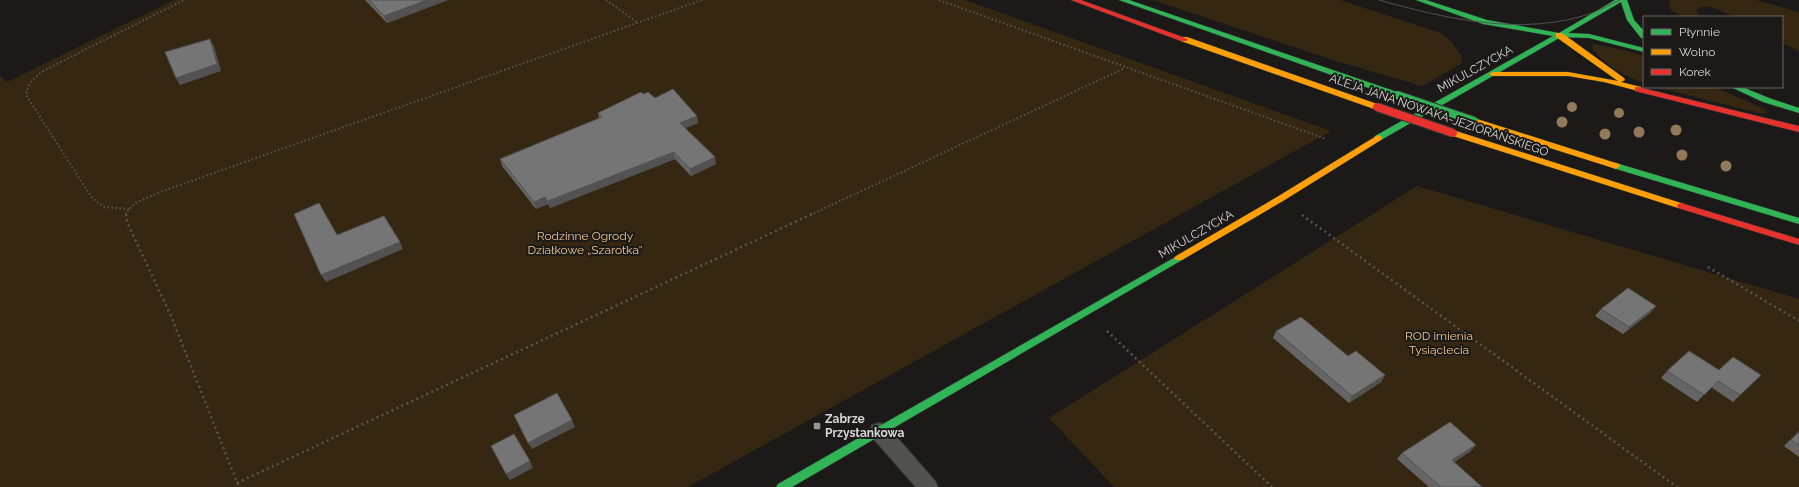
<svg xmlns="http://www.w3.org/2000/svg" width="1799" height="487" viewBox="0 0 1799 487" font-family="Raleway,sans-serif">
<rect width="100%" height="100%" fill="#1b1a19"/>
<path fill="#362713" d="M174,0h791l366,131 -643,356h-688v-411l7,6z
M1153,0h187l101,33 10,8 11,16 -1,7 -39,22 -89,-26z
M1670,0h86l43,12v39l-17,-8v-26c-14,0 -31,2 -45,0 -13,-2 -28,-17 -41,-7l4,7h-17l-12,-7 -2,-7z
M1594,44l25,5 25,7v27c-20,-7 -39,-18 -52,-35l-1,-2z
M1656,87h58l51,22 2,4 -5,1z
M1417,186l382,113v188h-685l-65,-69z"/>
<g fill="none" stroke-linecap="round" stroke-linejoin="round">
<g stroke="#373736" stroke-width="2">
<path id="lane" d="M879,423l7,2 49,56 3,6h-22l-44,-50 -2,-6 2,-6z"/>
</g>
<g stroke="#373736" stroke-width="1">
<path id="fast" d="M1119,0h10l271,93 1,2 -1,2h-6z
M1416,0h10l61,20 72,13 56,-33h12l7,20 10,11v7h-3l-14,-18 -6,-18 -53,31 21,1 55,14v4l-55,-14 -28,-1 -180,103h-6l-1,-2 1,-2 178,-100 -70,-12z
M1731,87h11l27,11 30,10v5l-36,-11z
M1616,163l183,55v6l-186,-56 -1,-2z
M1179,255l5,3 -2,2 -390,227h-16l2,-3z"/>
</g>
<g stroke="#373736" stroke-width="1">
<path id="slow" d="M1556,33h6l62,45 1,2 -4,2 20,5 1,2 -4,2 -34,-9 -36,-6h-75l-4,-2 4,-2h75l50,9 -62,-44z
M1181,37h6l193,68 1,2 -1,2h-6l-193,-68z
M1474,118l145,46 1,2 -4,3 -3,-1 -142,-45 -1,-2 1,-2z
M1453,130l231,74 1,2 -1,2h-6l-228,-73 -1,-2z
M1378,135l3,1 1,2 -1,2 -98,61 -101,59h-6l-2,-2 2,-2 101,-59z"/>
</g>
<g stroke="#373736" stroke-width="1">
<path id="jam" d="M1071,0h10l107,39 -1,2h-6z
M1635,87h3l161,39v6l-164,-41z
M1681,203l118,36v6l-121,-37 -1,-2 1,-2z"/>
</g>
<path stroke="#565654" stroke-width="2" stroke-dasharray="1.5 2.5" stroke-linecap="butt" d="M606,0l31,22
M939,0l387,139
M129,209l-25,-2 -12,-9 -66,-103c2,-11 8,-17 17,-24l141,-71
M126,215v-2l9,-10 28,-12 539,-191
M810,215l315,-147"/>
<path stroke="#565654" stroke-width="2.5" stroke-dasharray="2 3.5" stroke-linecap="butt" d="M126,214l1,8 44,94 68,171
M1302,215l375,272
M1708,267l91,54
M1107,331l165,156
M237,483l575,-269"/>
<use href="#lane" fill="#525251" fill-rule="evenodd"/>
<use href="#fast" fill="#30b455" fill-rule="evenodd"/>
<use href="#slow" fill="#ff9f0a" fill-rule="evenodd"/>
<use href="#jam" fill="#e5322d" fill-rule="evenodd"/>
<path stroke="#535251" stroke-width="1" d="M1379,0c68,19 145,37 213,13 10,-4 19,-9 28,-13"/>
<g stroke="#373736" stroke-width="10" stroke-linecap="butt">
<path id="fast-bridge" d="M1397,95l77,26"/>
</g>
<g stroke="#373736" stroke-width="10" stroke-linecap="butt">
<path id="jam-bridge" d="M1377,107l76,26"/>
</g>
<use href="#fast-bridge" stroke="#30b455" stroke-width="8"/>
<use href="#jam-bridge" stroke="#e5322d" stroke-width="8"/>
</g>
<g fill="#91795a">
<circle cx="1572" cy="107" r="5"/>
<circle cx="1619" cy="113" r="5"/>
<circle cx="1562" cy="122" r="5.5"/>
<circle cx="1676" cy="130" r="5.5"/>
<circle cx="1639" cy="132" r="5.5"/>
<circle cx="1605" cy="134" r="5.5"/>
<circle cx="1682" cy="155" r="5.5"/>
<circle cx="1726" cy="166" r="5.5"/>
</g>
<path fill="#656565" d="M365,0h83l-61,23z
M643,94l12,4 43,25 -13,5 31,36 -25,12 -16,-17 -125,49 -2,-4 -12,5 -34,-43 -2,-7 99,-41 -1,-5z
M1656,306l-6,7 -27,21 -28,-18 6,-7z
M1276,331l72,25 37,19 -4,7 -32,21 -76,-65z
M1719,370l42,5 -28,27 -22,-15 -14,15 -36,-24 6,-7z
M1799,431v26l-15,-11z
M1471,451l-17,11 28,25h-53l-32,-28 5,-6z"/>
<path fill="#525252" d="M427,0h21l-61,23 -3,-7z
M210,39l4,7 7,25 -41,14 -4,-7z
M697,116l1,7 -17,7 -1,-7z
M674,152l1,7 -125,49 -2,-7z
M715,157l1,7 -25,12 -1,-7z
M545,197l3,7 -12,5 -2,-7z
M400,242l3,7 -77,33 -5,-7z
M1656,306l-6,7 -27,21 6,-7z
M1385,375l-4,7 -32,21 3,-7z
M572,420l3,7 -43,22 -4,-6z
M1476,445l-5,6 -24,16 5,-7z
M530,461l3,7 -23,12 -4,-6z"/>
<path fill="#757575" stroke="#525252" d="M369,0h58l-43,16z
M210,39l7,25 -41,14 -11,-26z
M673,89l24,27 -17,7 35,34 -25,12 -16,-17 -126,49 -3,-4 -11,5 -34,-43 102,-42 -4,-4 43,-21 2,2 5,-2 7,6z
M319,203l18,32 47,-19 16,26 -79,33 -27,-61z
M1628,288l28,18 -27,21 -28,-18z
M1301,317l47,39 8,-5 29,24 -33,21 -76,-65z
M1689,351l30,19 14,-13 28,18 -21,20 -22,-14 -14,14 -37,-24z
M557,393l15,27 -44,23 -14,-28z
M1450,422l26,23 -24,15 30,27h-41l-39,-34z
M1799,432v13l-8,-5z
M514,434l16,27 -24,13 -15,-28z"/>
<rect fill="#969694" stroke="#1c1a18" stroke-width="1.5" x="813" y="422" width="8" height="8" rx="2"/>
<g text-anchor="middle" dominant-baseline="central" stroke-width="4" stroke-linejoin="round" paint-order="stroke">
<g font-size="12" fill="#d9d8d6" stroke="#1c1a18">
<text transform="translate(1475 69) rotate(-29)">MIKULCZYCKA</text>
<text transform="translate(1439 115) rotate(19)">ALEJA JANA NOWAKA-JEZIORAŃSKIEGO</text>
<text transform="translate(1196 234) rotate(-30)">MIKULCZYCKA</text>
</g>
<g font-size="12" fill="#f1c68f" stroke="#1c1a18">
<text x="585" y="236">Rodzinne Ogrody<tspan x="585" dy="14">Działkowe „Szarotka”</tspan></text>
<text x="1439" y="336">ROD imienia<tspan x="1439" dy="14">Tysiąclecia</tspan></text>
</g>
<g font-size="12" font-weight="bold" fill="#d9d8d6" stroke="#1c1a18" text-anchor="start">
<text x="825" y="419">Zabrze<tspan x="825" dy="14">Przystankowa</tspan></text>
</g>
</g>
<rect x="1643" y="16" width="140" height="72" fill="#1c1a18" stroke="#686664"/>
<rect x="1651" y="29" width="20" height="6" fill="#30b455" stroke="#686664"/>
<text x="1679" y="36" font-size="12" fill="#d9d8d6">Płynnie</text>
<rect x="1651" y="49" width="20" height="6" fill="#ff9f0a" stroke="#686664"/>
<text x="1679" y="56" font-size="12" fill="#d9d8d6">Wolno</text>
<rect x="1651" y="69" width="20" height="6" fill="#e5322d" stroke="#686664"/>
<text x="1679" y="76" font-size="12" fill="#d9d8d6">Korek</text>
</svg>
